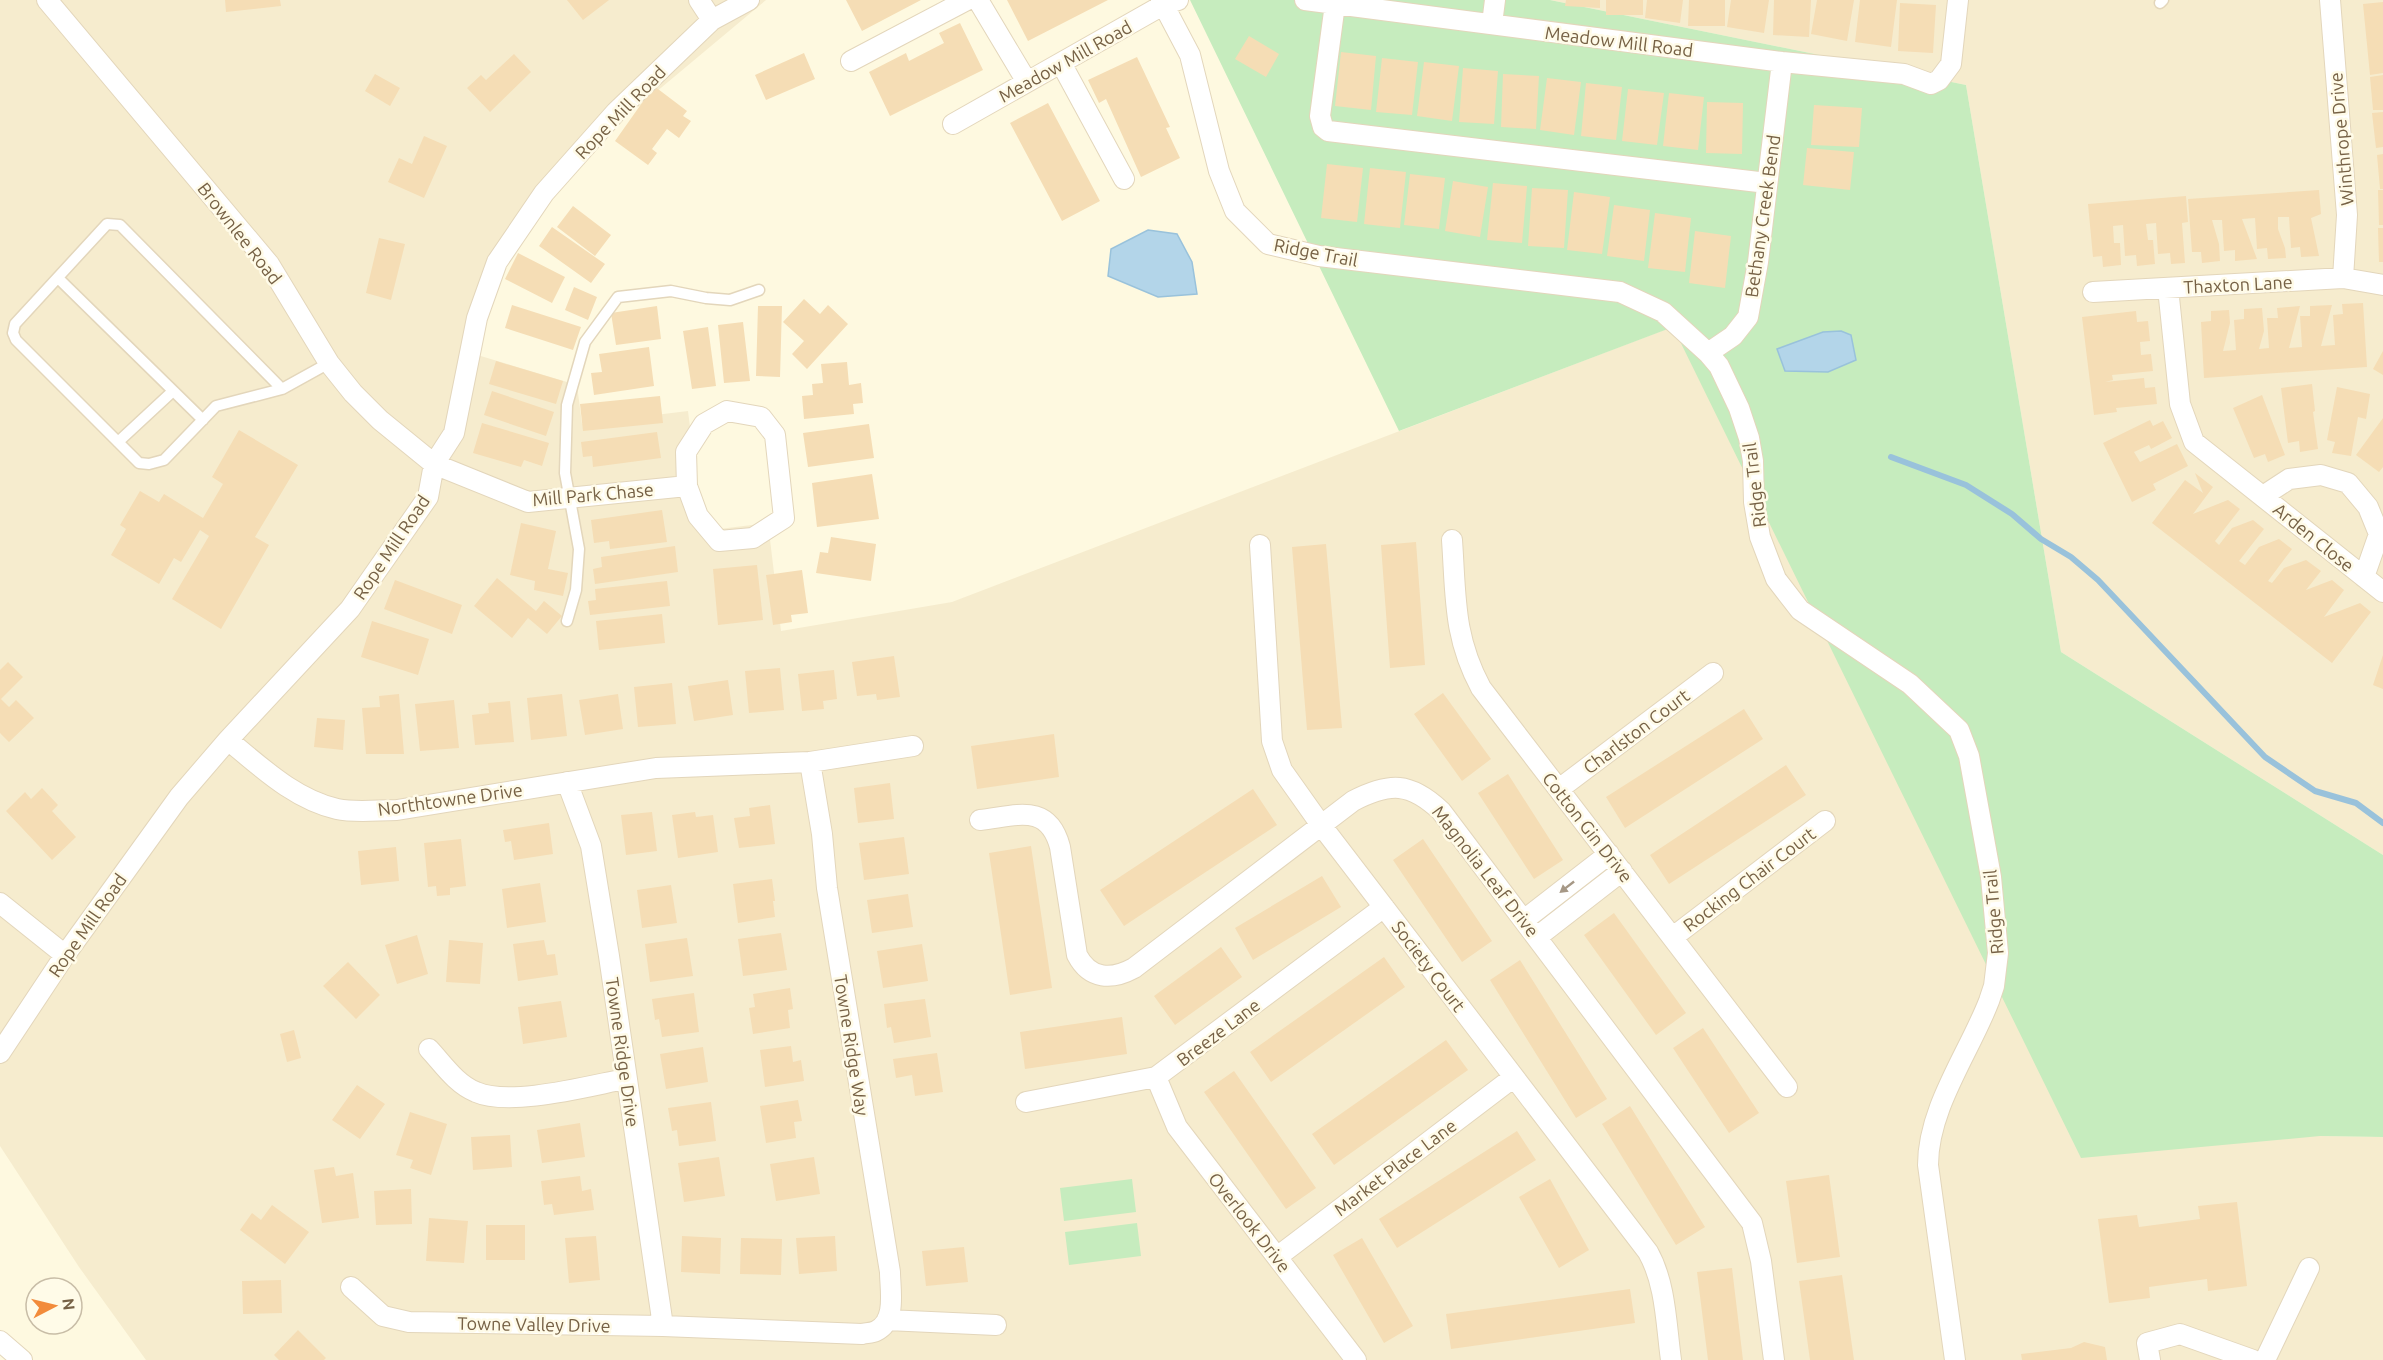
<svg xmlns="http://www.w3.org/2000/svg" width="2383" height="1360" viewBox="0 0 2383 1360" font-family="Ubuntu,sans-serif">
<rect width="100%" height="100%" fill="#fef9e0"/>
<path fill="#f6ecce" d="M0,0h766l-232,194 -70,157 113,34 5,39 106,-13 15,120 65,-8 13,108 171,-29 720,-275 648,809 63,1v223h-2237l-67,-93 -79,-121z
M1550,0h833v855l-322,-203 -95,-567z"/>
<path fill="#c6ecbe" d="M1190,0h360l416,85 95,567 322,203v282l-63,-1 -239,22 -408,-831 -274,104z
M1132,1179l4,33 -72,9 -4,-33z
M1137,1223l4,33 -72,9 -4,-33z"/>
<path fill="#b3d5e9" stroke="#99c2db" stroke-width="1.5" d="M1148,230l29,4 15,28 5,32 -39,3 -50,-21 3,-27z
M1841,331l10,4 5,25 -28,12 -43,-1 -8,-22 46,-17z"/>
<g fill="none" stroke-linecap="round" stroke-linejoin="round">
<path stroke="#99c2db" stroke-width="6" d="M1891,457l75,28 46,29 29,25 30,18 27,23 167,177 50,34 41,12 27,20"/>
</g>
<path fill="#f5ddb5" d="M225,0h55l1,6 -55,6z
M567,0h42l-26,20z
M846,0h75l-59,31z
M1007,0h101l-80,41z
M1566,0h34v8l-35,-2z
M1606,0h37v15h-37z
M1647,0h36l-3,23 -35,-5z
M1689,0h36v26h-37z
M1731,0h38l-5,33 -37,-6z
M1774,0h37l-2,37 -36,-2z
M1817,0h37l-7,41 -36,-7z
M1860,0h37l-6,47 -36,-5z
M2383,2v71l-13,2 -7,-71z
M1900,3l36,2 -3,48 -35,-2z
M960,23l23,47 -93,46 -21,-44 37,-19 3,8 35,-18 -5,-10z
M1249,36l30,18 -13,23 -31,-18z
M1341,52l35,4 -5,54 -36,-4z
M804,53l11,26 -49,21 -11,-25z
M514,54l17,18 -41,40 -23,-24 14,-13 5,5z
M1137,57l33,70 -4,1 14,30 -39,19 -35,-78 -7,4 -11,-23z
M1382,58l36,4 -6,53 -36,-3z
M1424,62l35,4 -7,55 -35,-5z
M1463,68l35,3 -4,53 -35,-2z
M375,74l25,14 -10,18 -25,-15z
M1503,74l36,2 -3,53 -35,-2z
M2383,75v35h-10l-3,-33z
M1547,78l34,4 -7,53 -34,-5z
M1586,83l36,4 -6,53 -35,-4z
M654,86l33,25 -4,5 8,5 -12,17 -12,-9 -15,20 5,4 -9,12 -33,-24z
M1628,89l36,4 -7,52 -35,-4z
M1669,93l35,4 -6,53 -35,-4z
M1707,102l36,1 -1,51 -36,-1z
M1048,103l52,98 -38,20 -52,-98z
M1814,105l48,3 -3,39 -48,-2z
M2383,112v35l-7,1 -4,-35z
M424,136l23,10 -23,52 -36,-16 11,-24 13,6z
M1807,148l47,4 -4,38 -47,-5z
M2383,154v35h-3l-3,-34z
M1327,164l36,4 -6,54 -36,-4z
M1370,168l36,4 -6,56 -36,-4z
M1410,174l35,4 -6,51 -35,-4z
M1453,181l35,6 -8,50 -35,-6z
M1493,183l34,3 -5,57 -35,-3z
M1532,188l36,2 -4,58 -36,-2z
M2319,190l2,24 -10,4 8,38 -18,1 -1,-10 -9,1 -2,-31h-11v12l7,19 1,10 -18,1 -1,-11 -10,1 -2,-31 -13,1 15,40 -22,2v-11l-11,1 -2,-31h-10l7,24 1,17 -18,2 -1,-11h-9l-4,-53z
M2378,190h5v35h-4z
M1574,192l36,5 -8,57 -35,-4z
M2186,196l2,26 -6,1 3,40 -14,1 -1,-11 -12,1 -2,-31 -10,1 2,16h5l2,24 -18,2 -1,-11 -11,1 -2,-31 -10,1 1,17h6l1,22 -18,2 -1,-11 -9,1 -5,-53z
M1614,205l36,5 -6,51 -37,-5z
M573,206l38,29 -16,21 -38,-29z
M1655,213l36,5 -6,54 -37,-4z
M552,227l53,37 -14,19 -52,-37z
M2378,228h5v34h-4z
M1695,231l36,5 -6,52 -36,-5z
M379,238l26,6 -14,56 -25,-7z
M518,253l47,24 -13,26 -47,-24z
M574,287l23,10 -9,23 -23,-10z
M804,299l16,15 8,-9 20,19 -41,45 -15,-15 12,-13 -21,-19z
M2363,303l4,64 -163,11 -3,-56 10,-1v-10l18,-1 1,13 -7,28 13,-1 -2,-30 10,-1v-10l18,-1 2,23 -5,18 10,-1 -2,-30h11l-1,-10 23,-2 -11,42 13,-1 -2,-31h10v-10l22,-1 -11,41 14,-1 -2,-30 10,-1 -1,-10z
M512,305l69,22 -8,23 -68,-22z
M657,306l4,33 -45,6 -5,-32z
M758,306h24l-2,71 -24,-1z
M2136,311l1,11 11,-1 2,20 -10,1 1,13 10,-1 2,17 -41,4 1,5 -8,2 39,-4 1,10 10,-1 2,17 -41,4 1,4 -23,3 -12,-98z
M743,322l7,59 -26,2 -6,-58z
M708,327l8,59 -24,3 -9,-58z
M649,347l5,39 -60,9 -3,-22 11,-1 -3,-18z
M2383,351v24l-10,-6z
M496,361l67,20 -7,23 -67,-20z
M847,362l2,23 12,-2 2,20 -10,1 1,10 -50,5 -2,-23 11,-1 -1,-11 11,-1 -2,-19z
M2312,384l3,27 -2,1 5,37 -18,3 -1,-11 -11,2 -7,-55z
M2337,387l33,7 -4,25 -8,-2 -7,39 -19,-3 3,-11 -8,-2z
M492,391l62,21 -8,24 -62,-21z
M2262,395l23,60 -17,7 -3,-8 -11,4 -21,-50z
M660,396l3,27 -80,8 -3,-27z
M2383,418v49l-4,5 -23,-17z
M2150,420l3,6 10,-5 9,17 -21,11 -2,-4 -15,7 6,10 37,-18 11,22 -35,18 3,6 -24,12 -29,-59z
M482,423l67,20 -7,23 -18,-6 -3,7 -48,-14z
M869,424l5,34 -66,9 -5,-34z
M239,430l59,35 -43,72 14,8 -48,84 -49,-30 37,-63 -9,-6 -19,32 -7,-4 -15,26 -48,-29 15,-26 -6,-4 20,-34 19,11 5,-8 39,24 20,-34 -11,-7z
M657,432l4,26 -68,9 -1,-11 -9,1 -2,-15z
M2195,473l18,14 -20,27 35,-14 12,9 -25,32 4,4 13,-17 21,-8 11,9 -25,32 6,4 14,-18 20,-8 13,10 -24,32 4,2 12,-15 22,-8 15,11 -15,19 26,-10 12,10 -20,27 36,-14 11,9 -39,51 -180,-140 33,-43 18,13z
M872,474l7,45 -62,8 -5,-44z
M662,510l5,32 -57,7 -1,-8 -15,2 -3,-23z
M521,523l35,8 -8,38 20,4 -5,23 -29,-6 1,-9 -25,-6z
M831,537l45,7 -5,37 -55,-8 4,-21 8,1z
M1416,542l9,123 -35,3 -9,-123z
M1326,544l16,184 -35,2 -15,-183z
M675,546l3,26 -83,12 -2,-15 9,-2 -1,-10z
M757,565l6,55 -45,5 -5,-56z
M802,570l6,43 -17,2 1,7 -19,3 -7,-50z
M497,578l39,33 8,-10 18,15 -15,18 -19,-16 -16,20 -38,-32z
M395,580l67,25 -10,29 -68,-25z
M667,581l3,25 -80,9 -2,-14 8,-1 -1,-11z
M662,614l3,29 -66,7 -3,-29z
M372,621l57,18 -11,36 -57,-18z
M2383,655v34l-10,-4z
M894,656l6,41 -23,3 -1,-6 -19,2 -5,-34z
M8,662l15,15 -22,22 8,8 7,-7 18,18 -25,24 -9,-9v-63z
M780,668l4,42 -35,3 -4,-42z
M834,670l3,29 -14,2 1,8 -22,2 -4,-37z
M728,680l5,35 -39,6 -6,-35z
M672,683l4,41 -38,3 -4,-40z
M1443,693l48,66 -29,22 -48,-67z
M399,694l5,60h-38l-4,-46 18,-1 -1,-11z
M562,694l5,42 -36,4 -4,-42z
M618,694l5,35 -38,6 -6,-35z
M454,700l5,48 -39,3 -5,-47z
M510,701l4,41 -39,3 -3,-30 17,-2 -1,-10z
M1744,709l19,30 -138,89 -19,-31z
M317,718l28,2 -2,30 -29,-3z
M1054,734l5,43 -82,12 -6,-43z
M1786,765l20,30 -137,89 -19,-29z
M1508,774l55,86 -29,19 -56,-86z
M890,783l4,36 -36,4 -4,-35z
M42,788l16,17 -6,6 24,26 -24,23 -46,-49 19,-19 6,7z
M1253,789l24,36 -153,101 -24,-36z
M770,805l5,39 -36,4 -5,-30 16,-2 -1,-8z
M652,812l5,39 -31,4 -5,-40z
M695,812l1,5 17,-2 5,37 -40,6 -6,-43z
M549,823l4,31 -39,6 -3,-19 -6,1 -2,-12z
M904,837l5,37 -45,6 -5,-37z
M461,839l5,47 -16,2v7l-13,1 -1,-10 -8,1 -4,-44z
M1423,839l69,102 -30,21 -69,-102z
M1031,846l21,142 -42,7 -21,-142z
M396,847l3,34 -38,4 -3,-34z
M1322,876l19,31 -88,53 -18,-32z
M772,879l3,22h-2l2,16 -37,6 -5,-39z
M540,883l6,39 -39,6 -5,-39z
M671,885l6,38 -35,5 -5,-38z
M908,894l5,33 -41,6 -5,-33z
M1614,913l72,100 -30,22 -72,-100z
M781,933l6,37 -44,6 -5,-37z
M417,935l11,39 -31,10 -12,-39z
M687,938l6,38 -43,6 -5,-38z
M449,940l34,3 -3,41 -34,-2z
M544,940l3,15 8,-1 3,21 -40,6 -5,-37z
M922,944l6,37 -45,7 -6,-37z
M1221,947l21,30 -67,48 -21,-29z
M1384,957l21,30 -134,95 -21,-30z
M1520,960l87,139 -31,19 -86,-138z
M348,962l32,33 -24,24 -33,-33z
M790,988l3,21 -5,1 2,18 -37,6 -4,-26 6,-1 -2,-13z
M694,993l5,39 -37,5 -3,-18 -4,1 -3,-21z
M925,999l6,38 -37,6 -3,-16 -4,1 -3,-24z
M561,1001l6,36 -44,7 -5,-37z
M1122,1017l5,37 -102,15 -5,-37z
M1703,1028l56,85 -30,20 -56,-85z
M294,1030l7,28 -14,4 -7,-28z
M1446,1040l22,30 -134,95 -22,-31z
M791,1046l2,16 8,-2 3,21 -39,6 -5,-37z
M703,1047l5,35 -42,7 -6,-35z
M937,1053l6,39 -28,4 -3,-21 -16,3 -3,-19z
M1234,1071l82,117 -30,21 -82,-117z
M357,1085l28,19 -25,35 -28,-19z
M798,1100l4,21 -8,1 2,16 -30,5 -6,-37z
M711,1102l5,39 -37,5 -2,-16 -5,1 -4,-23z
M1630,1106l75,121 -29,18 -74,-121z
M410,1112l37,12 -16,51 -21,-7 3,-8 -17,-5z
M580,1123l5,34 -43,6 -5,-33z
M1517,1131l19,29 -139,88 -18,-29z
M510,1135l2,32 -39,3 -2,-33z
M719,1157l6,39 -41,6 -6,-39z
M814,1157l6,37 -44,7 -6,-37z
M334,1167l2,9 17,-3 6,45 -37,5 -8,-53z
M1829,1175l11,82 -43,6 -11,-82z
M580,1176l2,15 9,-2 3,21 -40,5 -2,-11 -8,1 -3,-24z
M1550,1179l39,71 -30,18 -40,-71z
M411,1189l1,35 -36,1 -2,-34z
M2237,1202l10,84 -39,5 -1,-12 -58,8 1,11 -41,5 -11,-84 39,-4 2,12 61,-8 -2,-13z
M272,1205l37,27 -24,32 -45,-34 12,-17 9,7z
M429,1218l39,3 -4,42 -38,-2z
M486,1225h39v35h-39z
M596,1236l4,44 -31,3 -4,-45z
M682,1236l39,2 -1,36 -39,-2z
M835,1236l2,35 -38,3 -3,-36z
M741,1238l41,1 -1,36 -41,-1z
M1362,1238l51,88 -29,17 -51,-88z
M964,1247l4,35 -42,4 -4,-35z
M1732,1268l11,92h-35l-11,-88z
M1842,1275l12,85h-44l-11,-79z
M281,1280l1,33 -39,1 -1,-33z
M1630,1289l5,34 -184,26 -5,-35z
M298,1330l28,28 -2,2h-45l-5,-5z
M2084,1342l21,5 2,13h-85l-1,-6 50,-6z"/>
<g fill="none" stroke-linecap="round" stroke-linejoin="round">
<g stroke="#e3d6bb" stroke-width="13">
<path id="lane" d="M2160,3l3,-3
M58,278l145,142
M282,389l-162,-164 -13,-1 -92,100 -2,9 3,7 123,123 10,1 15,-4 52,-54 66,-17 47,-26
M118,442l55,-51
M567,621l9,-31 3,-41 -14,-76 2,-68 18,-63 33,-45 53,-6 35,7 24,2 29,-10"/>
</g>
<g stroke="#e3d6bb" stroke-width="22">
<path id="street" d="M47,0l222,264 60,99 24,30 27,27 54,44 94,38 159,-16 11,30 21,25 34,-3 31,-20 -9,-83 -14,-18 -34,-6 -23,13 -18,28 1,34
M699,0l13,20
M978,0l49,82
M1161,0l29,55 29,116 16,40 33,33 51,12 301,36 43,20 45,41 11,13 20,42 10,30 4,23 1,41 6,35 16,42 24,31 110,74 49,46 10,26 22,121 7,76 -4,33 -5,15c-20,52 -61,107 -61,164l27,195
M1305,0l477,62 122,12 27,10 8,-4 12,-16 7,-64
M2330,0l17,215 -4,63
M1335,4l-15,112 3,11 5,4 439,52
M1492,24l3,-24
M851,61l116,-61
M1061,63l63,116
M953,124l210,-119 15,-5
M2168,288l12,116 14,38 189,150
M2093,292l250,-14 40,7
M1708,353l25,-17 15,-19 10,-55 24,-200
M2263,496l26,-17 32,-4 27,8 20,24 11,27 -15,43
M1452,540c4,56 1,96 29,148l306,399
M1260,545l12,196 10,29 39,55 327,427c18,32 18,72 23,108
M228,740c33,27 66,59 109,69 19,4 40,1 60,1l259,-42 154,-6 12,72 5,54 63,384c0,18 7,49 -14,59 -4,2 -10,2 -14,3l-199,-8 -254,-4 -26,-6 -32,-29
M810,762l103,-16
M567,782l24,64 18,110 54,370
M1559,789l154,-116
M980,820c36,-4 68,-18 80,27l17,108c13,25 35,25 57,13l219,-167c37,-19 57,-19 88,10l311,412 9,38 13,99
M0,903l65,52
M1524,920l85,-66
M1537,937l85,-66
M1673,937l152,-116
M429,1049c14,15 27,35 47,43 34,15 112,-6 149,-13
M0,1053l65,-98 114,-158 49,-57 122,-131 78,-112 6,-33 20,-31 23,-115 20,-56 47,-69 72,-81 96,-92 37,-20
M1156,1077l21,50 179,233
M1026,1102l130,-25 228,-170
M1277,1257l237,-180
M887,1320l109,5
M0,1341l22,19
M2150,1360l-3,-17 33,-9 73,26
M2265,1360l44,-92"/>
</g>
<use href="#lane" stroke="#fff" stroke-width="10"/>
<use href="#street" stroke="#fff" stroke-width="20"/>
</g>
<defs><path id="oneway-solid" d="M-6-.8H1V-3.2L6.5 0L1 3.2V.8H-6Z" transform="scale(1.5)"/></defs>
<use fill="#a69886" href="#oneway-solid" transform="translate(1567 887) rotate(142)"/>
<g text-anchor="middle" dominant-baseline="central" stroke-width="5" stroke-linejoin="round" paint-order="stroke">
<g font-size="18" fill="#766145" stroke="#fffbe8">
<text transform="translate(1619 41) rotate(7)">Meadow Mill Road</text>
<text transform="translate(1065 61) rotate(-29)">Meadow Mill Road</text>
<text transform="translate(620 112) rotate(-46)">Rope Mill Road</text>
<text transform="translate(2341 139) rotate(-95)">Winthrope Drive</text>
<text transform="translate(1762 216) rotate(-82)">Bethany Creek Bend</text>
<text transform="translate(240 233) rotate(52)">Brownlee Road</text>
<text transform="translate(1316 252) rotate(11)">Ridge Trail</text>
<text transform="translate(2238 284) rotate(-3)">Thaxton Lane</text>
<text transform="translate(1754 485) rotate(-97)">Ridge Trail</text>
<text transform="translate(593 494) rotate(-5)">Mill Park Chase</text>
<text transform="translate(2314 537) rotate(39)">Arden Close</text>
<text transform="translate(391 547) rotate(-56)">Rope Mill Road</text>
<text transform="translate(1636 731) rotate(-37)">Charlston Court</text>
<text transform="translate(450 799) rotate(-8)">Northtowne Drive</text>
<text transform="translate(1588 827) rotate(52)">Cotton Gin Drive</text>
<text transform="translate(1486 871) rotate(52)">Magnolia Leaf Drive</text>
<text transform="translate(1749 879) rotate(-37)">Rocking Chair Court</text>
<text transform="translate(1993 912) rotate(-95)">Ridge Trail</text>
<text transform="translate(87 925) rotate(-55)">Rope Mill Road</text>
<text transform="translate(1429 966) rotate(53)">Society Court</text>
<text transform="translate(1218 1032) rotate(-37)">Breeze Lane</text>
<text transform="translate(852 1045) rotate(81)">Towne Ridge Way</text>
<text transform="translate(623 1052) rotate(82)">Towne Ridge Drive</text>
<text transform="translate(1395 1167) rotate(-37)">Market Place Lane</text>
<text transform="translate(1250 1222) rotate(52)">Overlook Drive</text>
<text transform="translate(534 1324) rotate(1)">Towne Valley Drive</text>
</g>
</g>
<g transform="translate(54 1306) rotate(83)"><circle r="28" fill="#fffbe8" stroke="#c8bda7" stroke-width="1.5"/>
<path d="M0-4.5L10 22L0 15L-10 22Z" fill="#f28b3b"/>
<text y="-9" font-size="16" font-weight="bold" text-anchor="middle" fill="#766145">N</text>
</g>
</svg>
